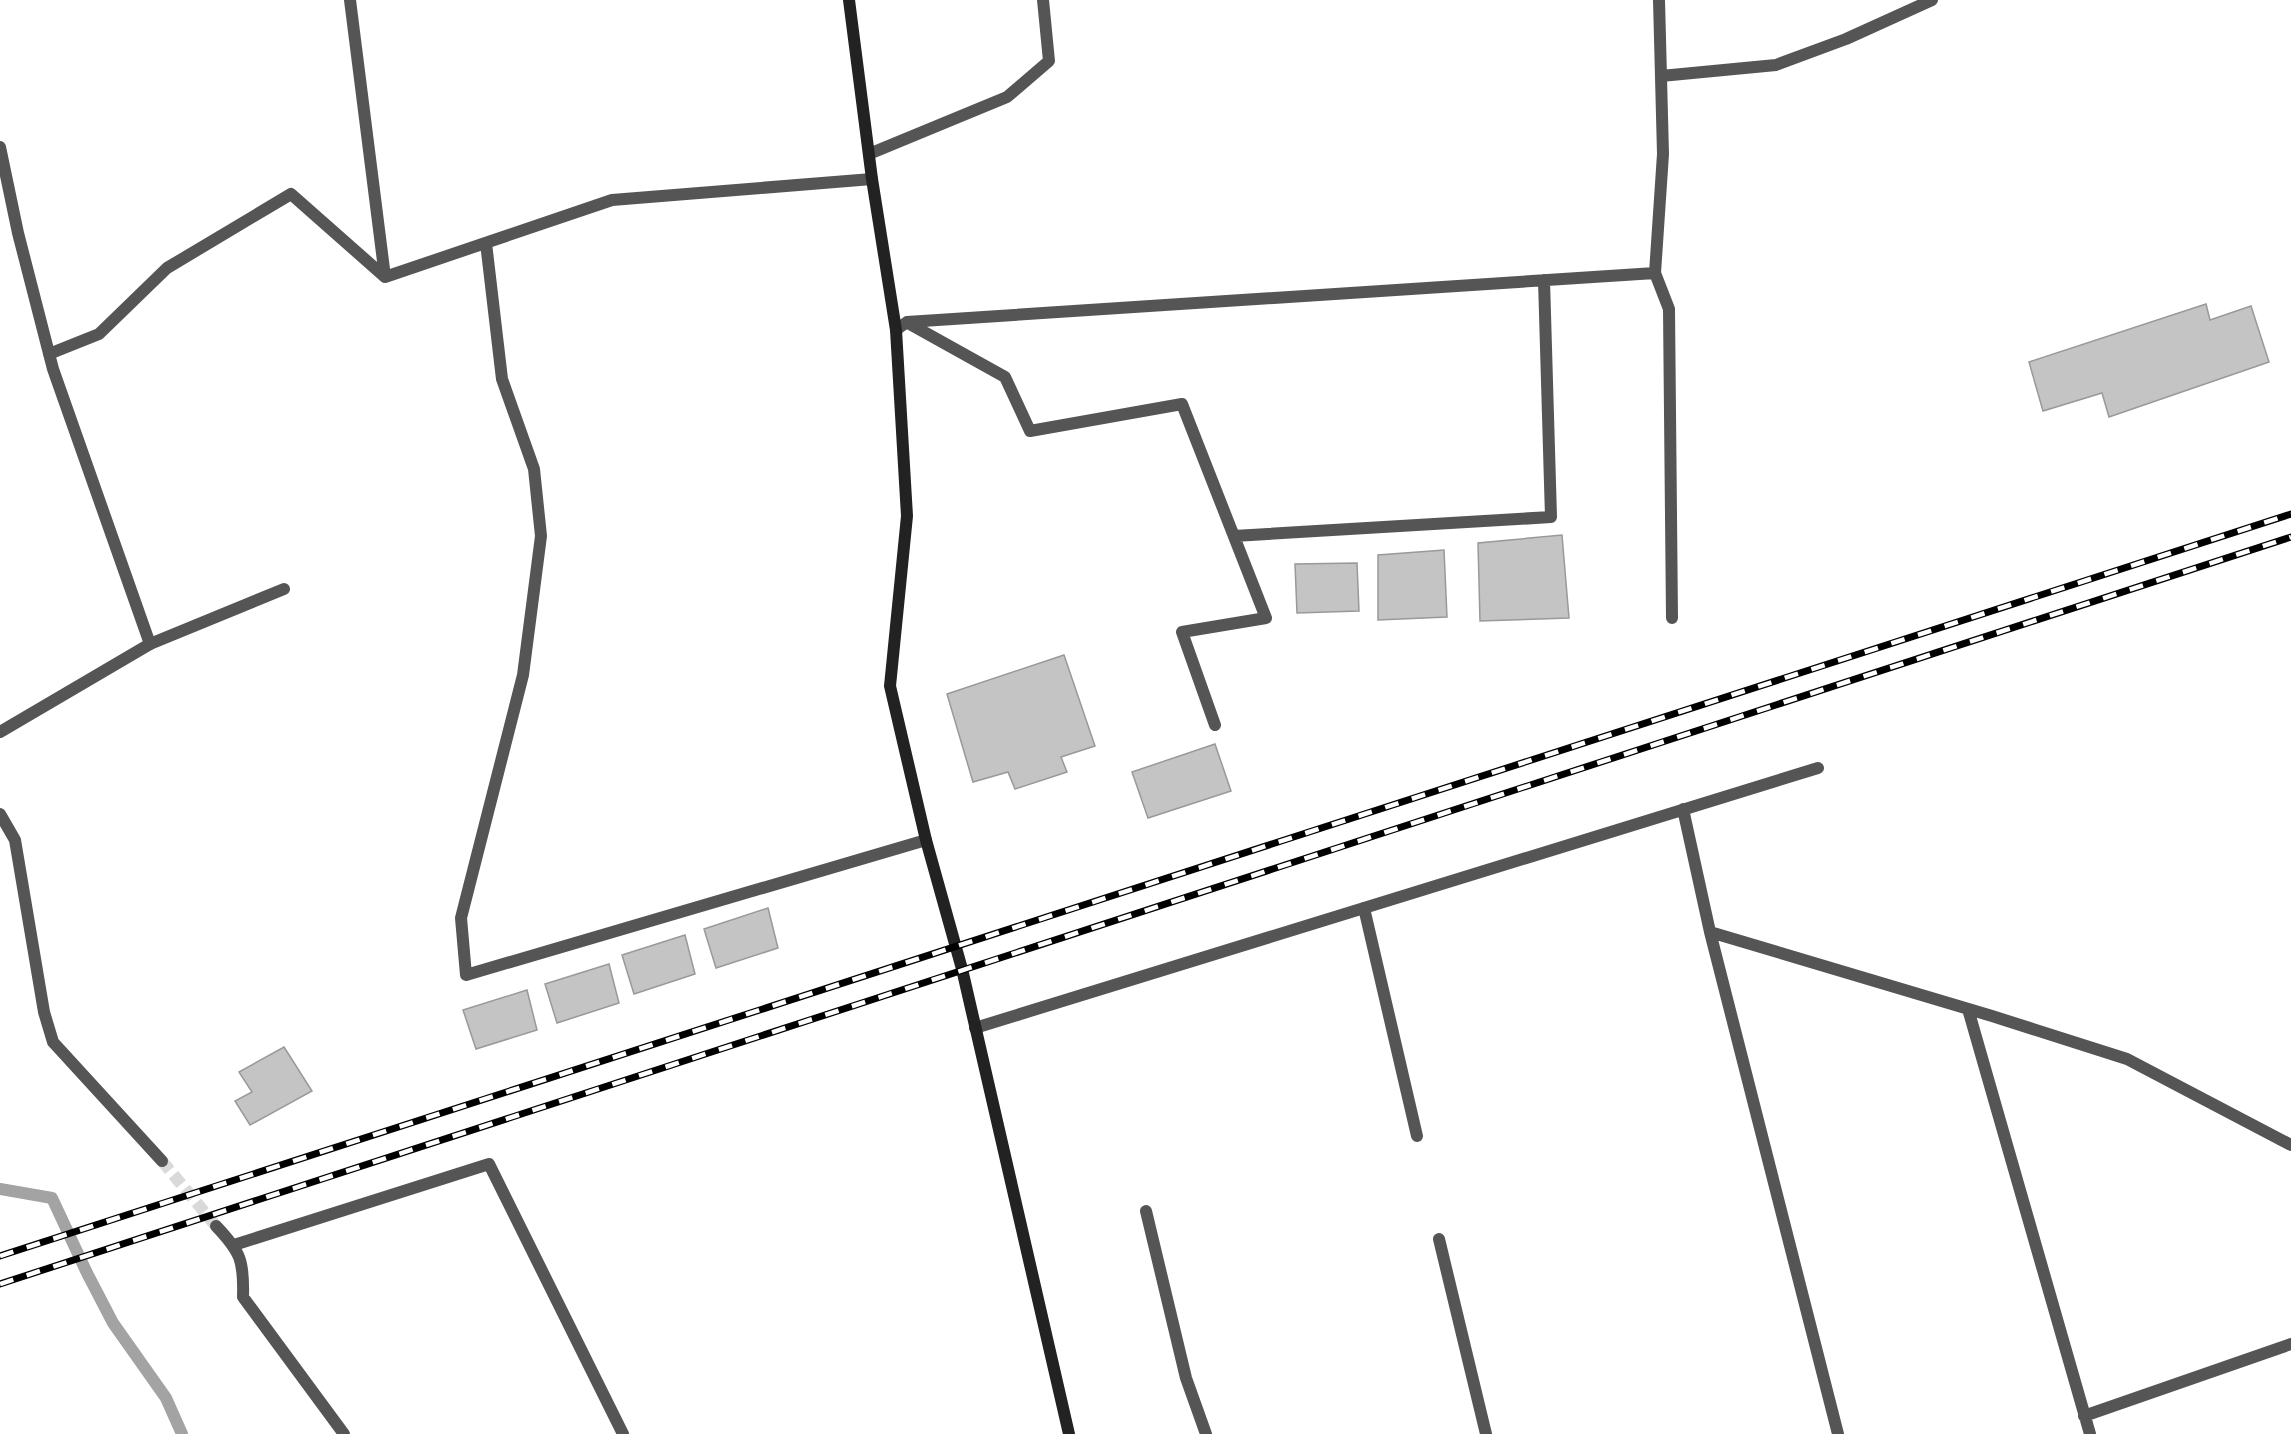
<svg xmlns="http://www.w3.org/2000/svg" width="2291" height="1434" viewBox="0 0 2291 1434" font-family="Arial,sans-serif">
<rect width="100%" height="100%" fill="#fff"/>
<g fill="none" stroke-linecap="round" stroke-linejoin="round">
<path stroke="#a3a3a3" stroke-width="12" d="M0,1189l52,9 35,75 26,50 53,75 16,36"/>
</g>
<path fill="#c4c4c4" stroke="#999" stroke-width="1.5" d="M2206,304l4,16 41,-14 18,56 -160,55 -7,-24 -59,18 -14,-49z
M1562,535l7,83 -89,3 -2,-78z
M1444,550l3,67 -69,3v-65z
M1357,563l2,48 -62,2 -2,-49z
M1064,655l31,91 -34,11 6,15 -52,17 -7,-17 -35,10 -26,-88z
M1215,744l16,47 -83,27 -16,-46z
M768,908l10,40 -62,20 -12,-39z
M685,935l10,39 -61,20 -12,-39z
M609,964l10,39 -62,20 -12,-39z
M527,990l10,40 -61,19 -13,-39z
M284,1047l28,44 -62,34 -15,-24 17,-9 -13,-20z"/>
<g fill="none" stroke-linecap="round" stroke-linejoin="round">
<path stroke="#d9d9d9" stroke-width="12" stroke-dasharray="12 6" stroke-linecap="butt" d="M162,1161l54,65"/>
<path stroke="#555" stroke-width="12" d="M150,644l134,-55
M1364,908l53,228
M1146,1211l40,167 20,56
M1439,1239l47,195
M234,1245l255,-81 134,270"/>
<path stroke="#555" stroke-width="12" d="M350,0l35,277
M1661,76l115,-11 70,-26 86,-39
M0,147l18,86 35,136 97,275 -150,88
M869,154l138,-57 42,-36 -6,-61
M486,243l16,136 32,90 7,67 -18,139 -62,243 5,57 460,-135
M1655,273l14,36 3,309
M908,323l97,54 25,54 152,-27 84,214 -84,14 33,93
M896,330l11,-8 748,-49 8,-119 -4,-154
M49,354l50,-20 68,-66 124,-74 94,83 227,-77 260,-21
M1234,536l317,-19 -7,-237
M1683,809l27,123 128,502
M0,814l15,26 29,172 9,30 109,119
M1710,932l282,84 135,43 164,86
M1968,1009l122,425
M975,1028l843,-260
M216,1226c25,26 28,35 27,71l101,137
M2084,1416l207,-72"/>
<path stroke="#222" stroke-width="12" d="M849,0l23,179 24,151 11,186 -17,170 36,154 36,129 107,465"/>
<g stroke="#000" stroke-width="7">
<path id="rail" d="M0,1256l2291,-742
M0,1284l2291,-747"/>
</g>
<use href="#rail" stroke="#fff" stroke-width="4.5" stroke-dasharray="14" stroke-linecap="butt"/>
</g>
</svg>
